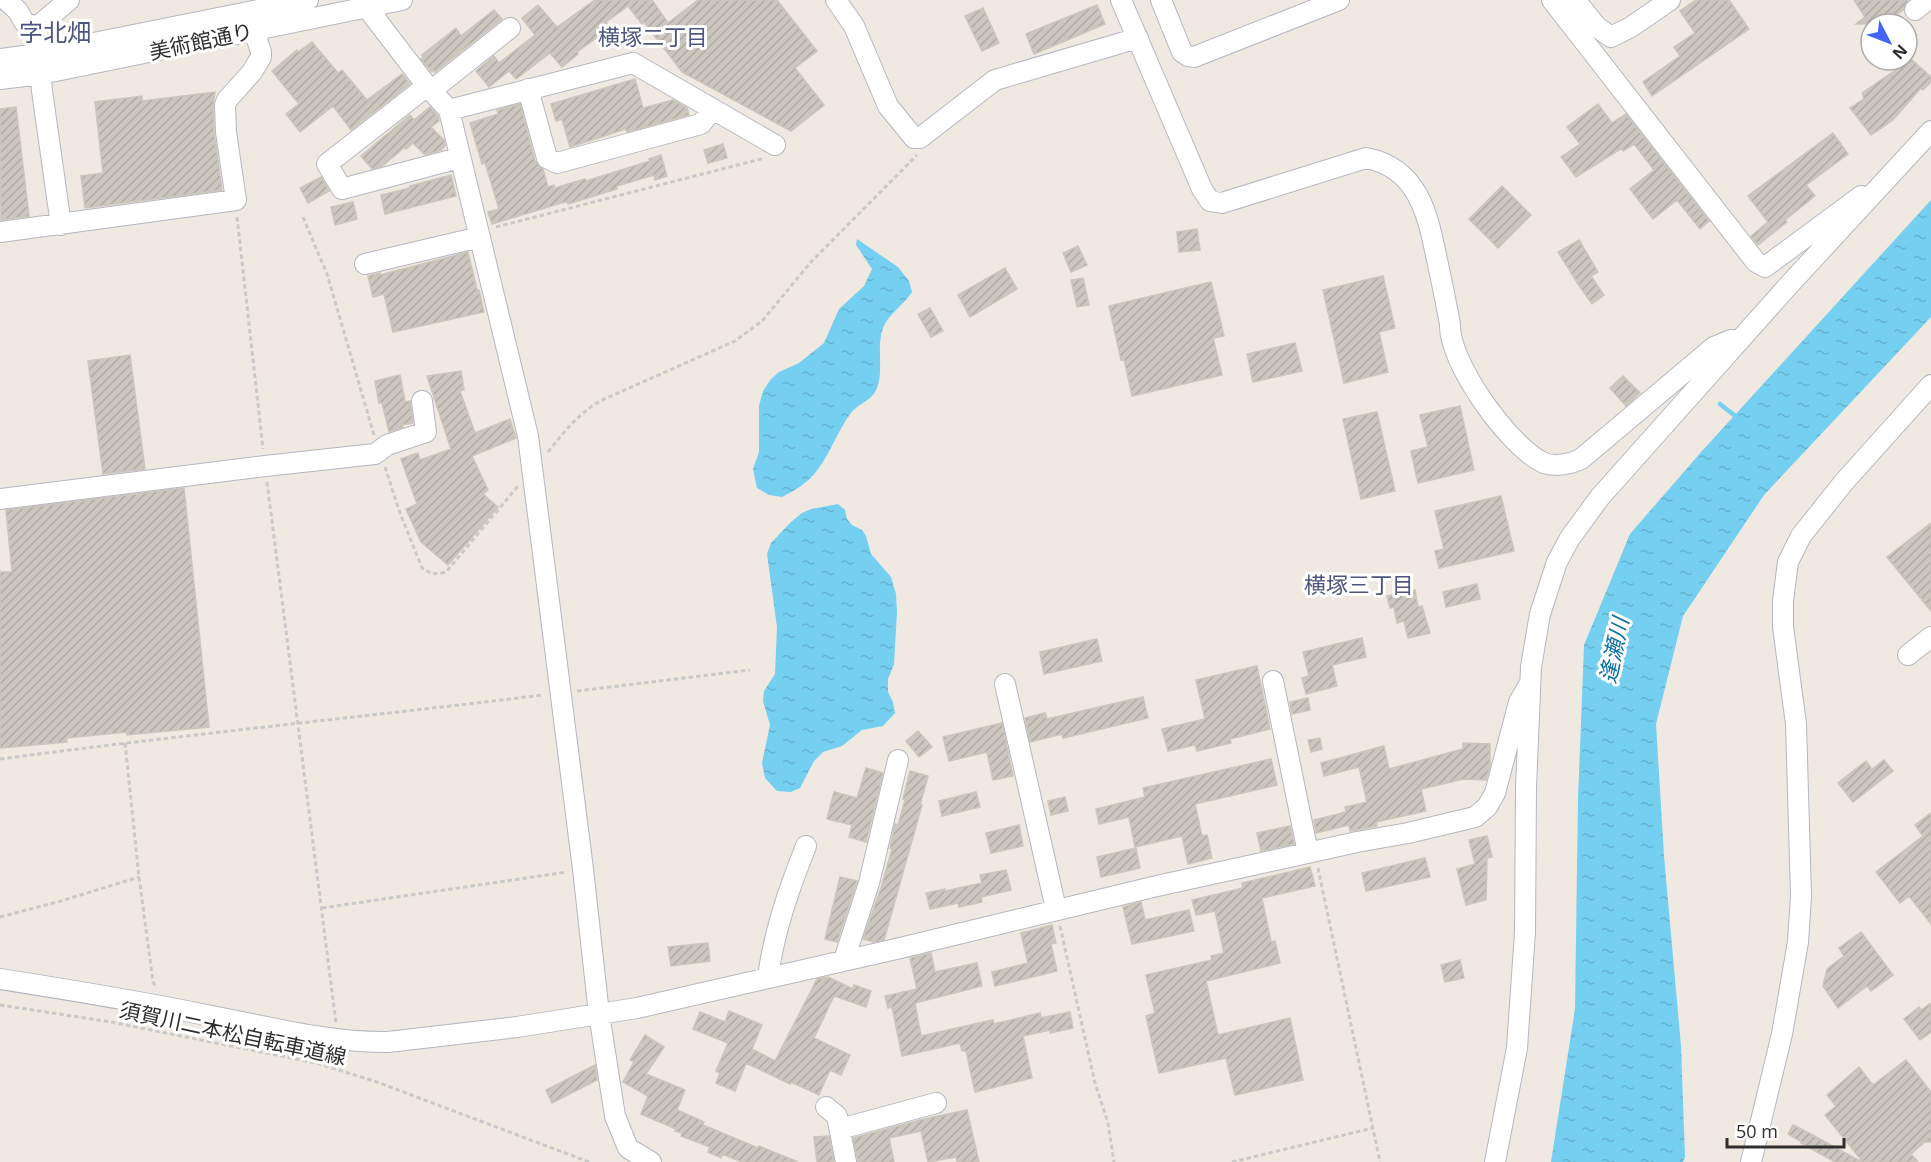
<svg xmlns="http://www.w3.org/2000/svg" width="1931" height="1162" viewBox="0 0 1931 1162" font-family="'Open Sans','Noto Sans JP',sans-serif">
<defs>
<pattern id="water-ripples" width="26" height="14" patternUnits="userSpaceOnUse" patternTransform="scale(1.5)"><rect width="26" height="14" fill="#75cff0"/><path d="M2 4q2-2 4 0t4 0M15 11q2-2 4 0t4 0" fill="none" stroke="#66b2ce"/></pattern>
<pattern id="building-hatch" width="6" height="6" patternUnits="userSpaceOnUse" patternTransform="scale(1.5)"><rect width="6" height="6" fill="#cbc7bf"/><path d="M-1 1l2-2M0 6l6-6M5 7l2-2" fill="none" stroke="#afaba4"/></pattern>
</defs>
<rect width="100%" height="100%" fill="#efe9e1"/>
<path fill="url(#water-ripples)" d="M1931,200v117l-167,178 -81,121 -27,108 8,132 17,190 4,111 -2,5h-132l24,-153 3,-210 6,-154 46,-111 72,-83z
M857,239l41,28 11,14 3,11c-9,14 -23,21 -29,36 -7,19 1,41 -6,60 -5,13 -17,14 -26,25 -13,17 -20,39 -33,56 -9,13 -22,21 -36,28l-13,-2 -12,-7 -4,-19 6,-17v-46l4,-15 8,-12 8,-7 20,-9 25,-20 15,-34 25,-23 8,-17 -16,-24z
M838,504l7,6 2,9 5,6 10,5 4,6 5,18 20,23 5,17 1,18 -3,52 -6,15v13l5,10 2,11 -12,13 -21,4 -20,16 -19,6 -9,9 -14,27 -9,4 -14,-1 -12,-13 -3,-15 8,-38 -7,-24 1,-10 11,-17 2,-47 -10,-73 4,-11 20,-21 11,-9 9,-4z"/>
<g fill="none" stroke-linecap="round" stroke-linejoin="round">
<path stroke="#75cff0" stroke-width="4.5" d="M1720,404l19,15"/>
</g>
<path fill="url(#building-hatch)" stroke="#cbc5ba" stroke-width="1.5" d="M595,0h57l16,23 30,-23h79l40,51 -22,17 29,37 -33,26 -109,-59 -38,-50 -2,2 -14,-18 -22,16 4,6 -33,24 1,2 -16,13 -12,-14 -34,26 -7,-8 -20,16 -13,-16 18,-15 5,7 36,-28 -13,-17 16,-13 19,22z
M1696,0h33l20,29 -97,67 -9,-14 37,-26 -6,-9 21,-14 -15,-22z
M1854,0h54l-5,10 -10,8 5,6h-42l9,-7z
M1097,5l8,19 -71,30 -8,-20z
M983,8l16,35 -17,8 -17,-35z
M494,10l8,9 -67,53 -1,-2 -2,2 -11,-13 2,-2 -1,-2 34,-27 5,8z
M312,42l26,31 4,-3 25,30 35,-26 8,10 -59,46 -18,-24 -33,26 -14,-18 13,-10 -27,-33 25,-21 1,2z
M1907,59h4l20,18v5l-8,8 -2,-2 -28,32 -22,15 -21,-27 14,-9 -2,-6 38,-26z
M635,79l8,29 30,-8 14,8 2,7 -62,17 -1,-3 -56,18 -8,-28 -6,2 -5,-17z
M215,92l-2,13 1,27 8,58 -137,18 -4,-32 22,-3 -8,-71 47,-6v5z
M520,104l15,57 8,8 5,18 6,-2 1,3 30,-9 1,2 64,-20 -1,-2 12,-4 6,21 -12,4 -1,-5 -37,11v3l-26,8 -23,7v-3l-76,23 -4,-12 11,-3 -14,-46 -3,1 -12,-41 28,-9 -1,-4z
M1598,104l14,19 14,-9 83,107 -9,8 -23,-29 -24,19 -23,-30 24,-19 -20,-26 -11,7 -1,-3 -46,29 -15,-20 19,-13 -13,-17z
M16,107l13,109 -28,4 -1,-111z
M430,107l8,9 1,5 -8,6 13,13 1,6 -4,4 -16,5 -12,-12 -7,6 -1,-2 -23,19 -10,3 -11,-13 49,-41 4,5z
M1833,133l15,21 -42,31 9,11 -30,24 2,2 -29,23 -7,-9 17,-14 -20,-26z
M723,144l4,14 -19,5 -4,-13z
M451,175l5,21 -71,18 -4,-19 29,-7v-2z
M321,177l8,14 -21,12 -8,-15z
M1502,186l29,29 -33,33 -29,-29z
M353,202l4,17 -22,6 -4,-18z
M1197,229l3,21 -21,2 -2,-20z
M1579,240l19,32 -7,4 13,19 -12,9 -14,-20 -20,-32z
M1078,246l9,19 -16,7 -8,-19z
M468,252l9,38h2l5,22 -91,20 -9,-38 -11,3 -5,-21 12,-3v2z
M1005,268l12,21 -47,28 -12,-22z
M1383,276l12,52 -16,4 9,40 -44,11 -21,-93z
M1083,278l6,27 -12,2 -6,-27z
M1211,282l13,54 -11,2 9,37 -90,21 -8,-37 -3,1 -12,-54z
M930,308l13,23 -12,6 -13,-23z
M1295,343l7,28 -49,11 -6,-28z
M130,355l15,114 -42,5 -15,-113z
M461,371l3,19 -4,1 15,42 35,-14 6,19 -44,18 16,34 -5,4 15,13 -50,58 -27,-23 -15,-33 11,-5 -16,-45 17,-6 2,7 31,-11 -24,-73z
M400,375l5,27 5,-1 3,22 -11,2 1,2 -14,5 -7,-29h-3l-4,-22z
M1623,376l17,17 -14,13 -16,-18z
M1460,406l14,64 -56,13 -7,-32 17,-4 -8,-32z
M1377,412l18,79 -34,8 -18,-80z
M184,488l25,239 -82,8v-3l-61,6 1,4 -67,6v-176h12l-6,-62z
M1501,496l13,55 -75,17 -4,-17 9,-2 -9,-38z
M1931,523v88l-44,-54z
M1477,584l3,15 -34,8 -3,-15z
M1415,590l3,17 4,-1 8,27 -22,5 -4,-17 -7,2 -3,-16 -4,1 -3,-12z
M1362,638l4,19 -34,8 5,21 -31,8 -4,-16 7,-2 -6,-24z
M1097,639l5,22 -58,13 -4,-22z
M1257,666l13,63 -40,10 1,4 -34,8 -2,-6 -27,6 -6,-22 43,-10 -9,-39z
M1143,697l5,21 -85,20 -1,-4 -32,8 -5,-24 20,-5 2,6z
M1308,698l2,12 -18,4 -2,-12z
M1002,723l11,53 -20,4 -6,-28 -38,9 -6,-24z
M918,731l14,16 -13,10 -13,-16z
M1320,738l2,11 -11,3 -3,-12z
M1463,743l27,1v22l-4,14 -22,-1 -43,10 5,22 -50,11 1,4 -27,5 -1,-6 -33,8 -2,-13 32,-8 -1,-5 22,-5 -8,-35 -35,9 -3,-13 63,-17 5,23 74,-20z
M1271,759l6,26 -82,19 7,32 5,-1 5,23 -24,6 -6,-28 -47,11 -6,-30 -30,7 -3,-15 49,-12 -2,-9z
M1884,760l9,11 -40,31 -15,-19 28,-22 6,8z
M866,768l17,5 -17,69 -17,-5 3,-12 -25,-6 7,-27 23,6z
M910,771l18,5 -8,29h2l-38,135 -10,2 -11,-3 18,-51 11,-39 -2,-1 5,-24 3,1 7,-25 -2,-1z
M976,792l4,15 -38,9 -3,-15z
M1065,797l3,14 -17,4 -3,-14z
M1931,813v111l-22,-28 -9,7 -24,-31 47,-36 -8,-11z
M1019,825l4,21 -32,7 -5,-20z
M1290,826l4,18 -33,7 -4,-18z
M1487,836l5,21 -5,1 -1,42 -20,5 -9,-36 18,-5 -6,-24z
M1136,848l4,20 -39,9 -4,-20z
M1425,858l5,19 -64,14 -4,-18z
M1310,867l5,19 -53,12 9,44 4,-1 5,22 -74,18 12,54 72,-17 13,62 -68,15 -9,-37 -67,15 -13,-57 9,-3 -9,-38 66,-15 -1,-4 13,-3 -9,-42 -19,4 -4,-15 51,-12 -1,-5z
M1006,870l5,20 -30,7 1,5 -23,5 -1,-4 -28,6 -4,-16 19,-4v2l37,-8 -2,-8z
M840,877l17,4 -20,61 -12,-3z
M1141,902l4,18 44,-10 5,21 -62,13 -9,-37z
M1052,925l4,18 -5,1 6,27 -62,15 -3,-14 36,-9 -7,-30z
M1861,932l32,43 -22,16 -4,-5 -29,22 -15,-22 4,-17 17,-13 -5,-8z
M708,943l2,18 -39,5 -3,-19z
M931,953l4,19 42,-9 5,23 -67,17 6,33 72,-16 1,4 46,-11 1,5 29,-6 3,16 -23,5v-3l-27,6 9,42 -57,14 -9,-41h-4l-2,-8 -58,13 -10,-49 -4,1 -3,-12 32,-7 -7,-31z
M1460,960l4,18 -19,4 -4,-17z
M828,977l25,12 1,-4 17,6 -5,16 -32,-11 -20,42 36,17 -9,20 -11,-5 -11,25 -28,-13 -1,2 -44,-21 -11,28 -19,-8 4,-10 -4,-2 12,-28 -35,-14 7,-17 25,10 4,-11 33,14 -10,24 23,12 42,-82z
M1931,1003v29l-11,8 -16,-21 15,-12 2,3z
M645,1035l19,12 -18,27 39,16 -8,20 27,12 -1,3 55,23 1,-2 39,16h-56l-20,-8 -1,4 -13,-6 2,-5 -29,-11 1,-3 -7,-2 1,-2 -35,-15 7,-18 -25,-14 11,-20 -4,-2z
M1906,1060l25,32v50h-6l-14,12 7,8h-55l-38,-47 11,-9 -9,-11 32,-28 14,18z
M595,1065l2,15 -45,23 -6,-13z
M967,1110l12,52h-22l-1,-5 -28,5 -7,-31 -32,7 5,24h-36l-5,-24 67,-18z
M1793,1125l14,7 55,30h-27l-34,-19 1,-1 -14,-8z
M829,1136l5,26h-17l-3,-25z"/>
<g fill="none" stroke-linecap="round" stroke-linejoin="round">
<g stroke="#b4b7c1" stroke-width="22">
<path id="minor" d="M6,0l12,11 6,11 13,5 5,64 19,134
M361,0l66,86 22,24 79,326 55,433 16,145 16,102 13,32 23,14
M836,0l18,26 34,80 26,32h6l5,-4 70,-54 143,-42
M1121,0l81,189 8,12 12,2 144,-45c53,10 62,58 71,102 5,22 9,43 13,64 -2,38 60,124 94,139 11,4 27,1 37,-4l133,-112 17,-7 8,1
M1161,0l21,52 6,4 6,1 145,-57
M1552,0l204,262 9,5 96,-71
M1575,0l22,27 14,10 20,-10 39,-27
M1915,10l12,-10
M37,27l32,-27
M0,59l39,-5 269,-54
M0,79l41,-5 361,-74
M427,86l-100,78 15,25 117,-31
M528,89l19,69 10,5 144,-39 12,-15
M432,90l78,-62
M449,110l184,-47 142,82
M0,232l236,-32 -10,-68 -1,-27 2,-5 25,-28 9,-15v-5l-7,-22
M365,264l115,-27
M0,499l265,-33 110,-12 12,-9 39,-13 -4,-31
M1908,655l23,-18
M1273,681l35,172
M1005,684l51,225
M844,960l25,-77 29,-123
M768,977c6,-46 21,-88 38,-131
M0,979c71,11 142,23 212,37 58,11 117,27 176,26l129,-15 120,-19 259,-59 261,-63 200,-44 51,-9 67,-16 12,-10 8,-14 24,-91 11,-19
M826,1107l11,9 9,46
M840,1129l96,-26
M1495,1162l22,-114 8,-116 1,-145 5,-120 9,-53 17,-52 13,-24 30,-41 188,-211 143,-155
M1751,1162l31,-128 16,-92 3,-46 -5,-172 -13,-97v-26l5,-39 13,-26 43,-54 87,-97"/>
</g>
<path stroke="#c9c9c9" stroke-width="3" stroke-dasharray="4.5 3" stroke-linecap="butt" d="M237,217l26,232
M303,217l24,57 47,161
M496,227l269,-69
M548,452c16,-20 30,-38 52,-51l135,-60 27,-20 49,-59 106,-107
M385,467l15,46 22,55c9,6 13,7 24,4l72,-86
M267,482l69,541
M577,691l173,-21
M125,743l14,134 14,105 3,5
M0,759c181,-24 362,-42 543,-64
M1318,868l62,294
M322,908l245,-36
M0,917l61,-16 78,-24
M1060,926l35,157 13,40 6,39
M0,1005l111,17 205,41 61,19 212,80
M1232,1162l141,-34"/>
<use href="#minor" stroke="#fff" stroke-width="20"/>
</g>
<g text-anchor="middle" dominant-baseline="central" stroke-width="6" stroke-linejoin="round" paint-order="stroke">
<g font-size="21" fill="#2e2e2e" stroke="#fff">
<text transform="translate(201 41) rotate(-12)">美術館通り</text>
<text transform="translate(233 1033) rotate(12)">須賀川二本松自転車道線</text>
</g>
<g font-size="22" fill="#4d5680" stroke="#fff">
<text x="653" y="36">横塚二丁目</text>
<text x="1359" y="584">横塚三丁目</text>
</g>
<g font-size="22" font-style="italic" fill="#0d6fa3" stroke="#fff">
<text transform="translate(1613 650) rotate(-78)">逢瀬川</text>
</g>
<g font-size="24" fill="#4d5680" stroke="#fff">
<text x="55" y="31">字北畑</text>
</g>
</g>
<g transform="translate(1889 42) rotate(132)"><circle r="28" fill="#ffffff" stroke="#ababab" stroke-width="1.5"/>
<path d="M0-4.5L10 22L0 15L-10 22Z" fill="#4264fb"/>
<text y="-9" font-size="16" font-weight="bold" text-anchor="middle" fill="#2e2e2e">N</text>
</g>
<path d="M1727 1138v9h117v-9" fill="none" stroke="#2e2e2e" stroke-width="3"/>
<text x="1736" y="1138" font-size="18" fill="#2e2e2e" stroke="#ffffff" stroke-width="4.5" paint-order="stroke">50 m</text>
</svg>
